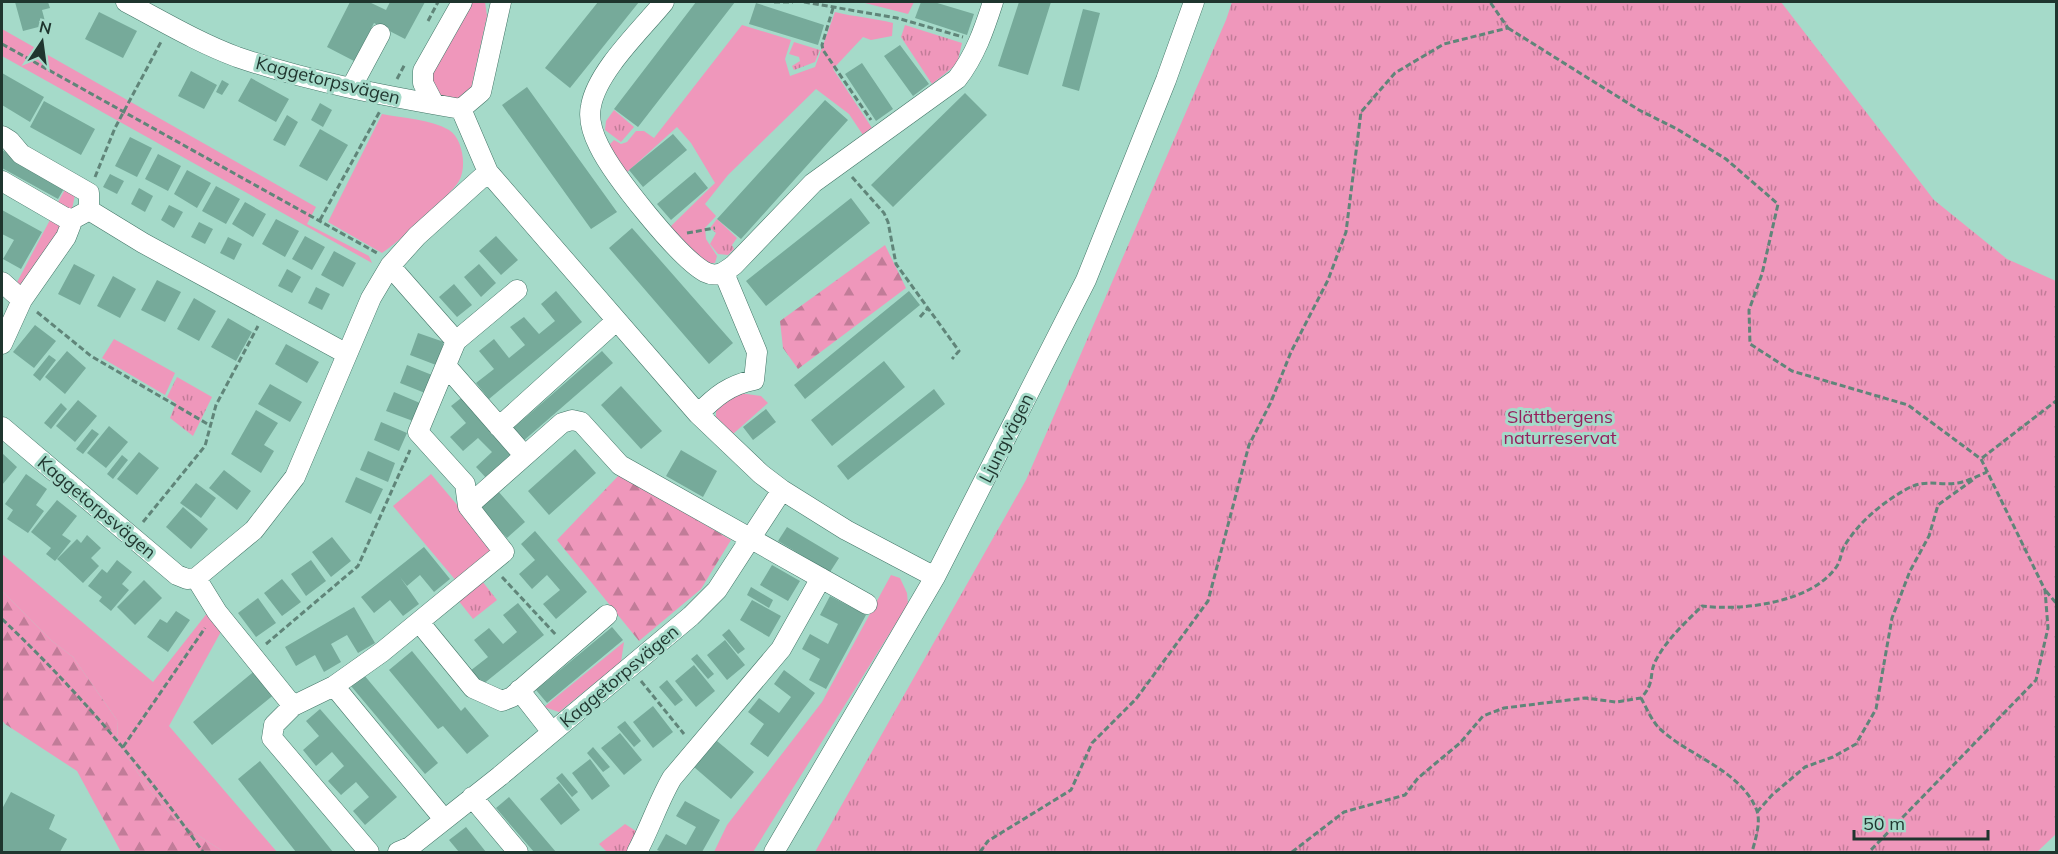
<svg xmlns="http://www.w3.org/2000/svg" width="2058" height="854" viewBox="0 0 2058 854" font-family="Mulish,sans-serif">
<defs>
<pattern id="forest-firs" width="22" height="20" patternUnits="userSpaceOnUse" patternTransform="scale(1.5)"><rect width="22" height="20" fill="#ef97bb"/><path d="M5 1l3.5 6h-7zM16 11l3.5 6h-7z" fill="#c17c98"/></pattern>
<pattern id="park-tufts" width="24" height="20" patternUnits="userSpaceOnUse" patternTransform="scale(1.5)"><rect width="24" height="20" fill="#ef97bb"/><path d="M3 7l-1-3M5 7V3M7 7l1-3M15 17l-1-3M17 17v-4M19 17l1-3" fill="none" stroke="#c17c98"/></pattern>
</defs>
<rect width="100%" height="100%" fill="#a5dac9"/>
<path fill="#ef97bb" d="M470,2h15l2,14 -16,73 -17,12 -17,-5 -7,-18z
M861,2h53l-6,12z
M835,12c20,5 39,6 58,11l-1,13 -21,4 -8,-3 -30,32 39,59 -9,7 -14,-21 -33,-25 -88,86 -23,29 11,12 -11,12 1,11 11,17 -2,7h-11l-35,-35 46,-45 -24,-40 -14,-16 -52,47 -16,-29 5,-5 7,4 6,-2 9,-11h8l10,7 88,-113 49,15 -6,19 5,17 25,-9z
M2,29l314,178 -9,17 62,32 3,7 -370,-207z
M382,114c21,4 48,5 67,16 14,9 18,37 10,51 -9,15 -61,62 -77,72l-54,-31z
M68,184l7,11 -3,14 -15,-5z
M51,218l9,4 3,7 -38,59 -10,-2z
M114,339l61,34 -10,22 -63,-37z
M739,393l22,3 7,7 -35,31 -17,-17v-9z
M431,474l65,77 -38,32 -65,-77z
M2,554l151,128 55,-70 15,16 -54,98 108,126h-53l-48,-31 -34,-42 -24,-36 -1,-23 -44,-63 -21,-16 -50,-50z
M891,575l9,3 7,15 1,11 -155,248h-39l13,-27 95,-123z
M624,642l-3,20 -62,50 -15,-5z"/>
<path fill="url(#forest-firs)" d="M885,245l21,43 -108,81 -15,-21 -3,-27z
M620,474l111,66 -30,49 -62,52 -82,-101z
M2,591l50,50 21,16 44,63 1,23 24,36 34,42 48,31h-103l-44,-81 -72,-47 -3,-4z"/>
<path fill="url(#park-tufts)" d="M1232,2h549l153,198 73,59 49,22v553l-19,18h-1222l211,-372 200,-460z
M905,25l57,18 -5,21 -25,20 -31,-47z
M794,42l26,8 -5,12 -21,8 -2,-4 8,-5 -1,-4 -10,-3z
M614,110l20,17 -13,15 -16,-12 1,-9z
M717,219l20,19 -5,7 2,4 -6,6 -10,-1 -8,-10 6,-11 -6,-5z
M177,377l35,20 -19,39 -23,-18 6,-15 -9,-6z
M482,581l15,19 -24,19 -15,-19z
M625,824l14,9 -9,19h-23l-8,-8z"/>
<path fill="#76aa9a" d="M15,2h33l2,6 -8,2 4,15 -23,6z
M350,2h19l17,8 4,-8h35l-20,37 -31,-16 -20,38 -27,-14z
M598,2h41l-69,86 -25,-20z
M696,2h39l-97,125 -24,-18z
M921,2h13l40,12 -7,21 -52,-17z
M1019,2h32l-23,73 -30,-9z
M756,3l68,22 -6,20 -69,-21z
M1083,9l17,4 -21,78 -17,-5z
M99,12l38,19 -14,27 -38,-19z
M900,45l29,39 -16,12 -29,-40z
M862,63l31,46 -17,12 -31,-47z
M191,71l26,14 -13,24 -26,-13z
M2,73l42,24 -14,25 -28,-17z
M251,78l38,21 -13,23 -38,-21z
M222,80l7,4 -7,11 -6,-3z
M527,87l90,125 -26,17 -89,-124z
M965,93l22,22 -94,92 -22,-22z
M825,100l23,20 -107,119 -24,-20z
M44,101l51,28 -14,26 -51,-28z
M320,103l12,7 -9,17 -12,-7z
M287,115l11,7 -13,24 -12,-6z
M320,129l28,16 -21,36 -28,-15z
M673,134l14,16 -44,37 -14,-17z
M130,137l22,11 -15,29 -22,-11z
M2,150l64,35 -8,14 -56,-31z
M158,154l23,12 -13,25 -23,-12z
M187,170l24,13 -14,25 -23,-14z
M695,172l13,16 -37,32 -14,-16z
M110,174l14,7 -7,13 -14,-7z
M216,186l24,13 -14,25 -24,-13z
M139,188l14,8 -8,16 -14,-8z
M851,198l19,25 -104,83 -20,-25z
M245,202l21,12 -13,23 -21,-13z
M169,205l14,7 -9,16 -13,-8z
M2,210l40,22 -21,37 -18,-10 11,-19 -12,-6z
M276,219l23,12 -14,26 -23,-13z
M199,222l14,7 -8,15 -14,-7z
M632,228l101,115 -24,21 -100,-116z
M305,236l20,11 -13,23 -20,-11z
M496,236l22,24 -17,15 -22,-24z
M228,237l14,7 -8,16 -14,-7z
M334,251l22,12 -13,24 -22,-12z
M74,264l21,11 -15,30 -22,-11z
M479,264l17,19 -15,14 -17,-20z
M287,269l14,8 -9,16 -14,-7z
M113,276l23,13 -16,29 -23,-12z
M157,280l24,12 -16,30 -24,-12z
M454,284l18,21 -15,12 -18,-20z
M316,287l14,7 -8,16 -14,-7z
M556,291l26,31 -93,77 -13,-16 18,-14 -15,-18 15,-12 15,19 16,-13 -15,-18 14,-10 15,17 16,-13 -14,-17z
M909,291l11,14 -115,94 -11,-14z
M194,298l22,13 -17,30 -22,-12z
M228,318l24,14 -16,29 -25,-14z
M35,325l21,16 -22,27 -21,-16z
M418,333l26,9 -8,23 -26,-10z
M286,344l33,18 -12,21 -32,-19z
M67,351l19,17 -21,26 -20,-17z
M602,351l11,12 -91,79 -11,-12z
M49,355l7,5 -16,21 -7,-6z
M884,361l21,26 -73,59 -21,-26z
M407,365l25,10 -7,18 -25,-10z
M270,384l32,18 -12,20 -32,-18z
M621,386l41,45 -21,18 -40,-44z
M934,389l11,15 -97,76 -11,-14z
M394,392l26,11 -7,18 -27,-10z
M465,395l53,58 -30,27 -12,-13 16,-15 -14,-14 -15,13 -13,-14 16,-14 -15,-17z
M78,400l19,16 -22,26 -19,-16z
M61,403l6,6 -16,20 -7,-6z
M766,409l10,13 -23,18 -10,-13z
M256,410l22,13 -14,22 10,6 -13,22 -30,-19z
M381,422l26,11 -8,18 -25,-11z
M109,426l19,16 -22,26 -19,-15z
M92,429l7,5 -16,20 -7,-5z
M575,449l21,24 -47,42 -21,-24z
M681,450l36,21 -14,26 -37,-21z
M368,451l27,12 -7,19 -28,-12z
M139,452l20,16 -22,27 -20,-16z
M2,453l15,14 -15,18z
M122,455l6,5 -15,19 -6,-5z
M224,470l27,21 -14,19 -28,-22z
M26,474l21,15 -11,16 8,6 -16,22 -21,-14 6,-9 -8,-6z
M356,477l27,12 -12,25 -26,-12z
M196,483l20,15 -15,20 -21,-15z
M498,491l27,31 -18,16 -28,-30z
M57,500l20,16 -15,19 9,6 -16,20 -9,-7 5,-6 -20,-16z
M183,507l25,22 -17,20 -25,-22z
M787,527l52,31 -9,14 -52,-31z
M535,531l52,61 -31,27 -13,-15 17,-14 -13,-15 -15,14 -13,-15 16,-14 -14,-16z
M87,535l14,13 -10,10 8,8 -16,17 -26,-24 20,-20 4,4z
M332,537l19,24 -20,16 -19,-25z
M424,547l26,32 -16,13 -14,-17 -13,11 -7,-9 19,27 -16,12 -13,-16 -16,13 -13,-16z
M117,560l15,12 -10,12 7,6 -18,21 -12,-10 3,-4 -14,-11 14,-17 5,4z
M311,560l15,21 -20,15 -15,-22z
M772,565l28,16 -12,20 -28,-16z
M282,579l19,23 -19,14 -18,-23z
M144,580l18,18 -27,27 -18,-18z
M751,587l22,13 -4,8 -22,-13z
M830,596l36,19 -40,74 -17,-9 11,-21 -18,-10 8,-15 18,10 10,-20 -18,-9z
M258,598l18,25 -20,14 -18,-24z
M752,600l29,16 -12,21 -29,-17z
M518,603l26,32 -62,50 -12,-14 18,-14 -14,-17 15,-12 14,16 14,-12 -14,-17z
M354,607l21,36 -17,10 -11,-18 -16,9 10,18 -17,10 -9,-17 -19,11 -11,-19z
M176,611l14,9 -22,32 -21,-15 13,-18 7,4z
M612,627l11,13 -76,63 -11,-13z
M729,629l16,20 -7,5 -16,-19z
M725,640l20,25 -18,15 -20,-25z
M412,651l49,60 4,-4 24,29 -22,18 -24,-28 -5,3 -49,-59z
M697,654l17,20 -6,5 -17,-20z
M694,665l21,26 -19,16 -21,-26z
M257,669l19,24 -64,52 -19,-23z
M784,670l31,23 -47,64 -18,-13 14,-20 -16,-12 11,-14 20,15 12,-16 -17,-13z
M364,675l74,88 -13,11 -74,-88z
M667,680l16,20 -8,6 -16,-19z
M653,706l20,26 -20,16 -20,-26z
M320,709l77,88 -32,28 -12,-14 16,-14 -13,-15 -15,13 -13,-14 16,-15 -12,-14 -16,14 -13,-16 16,-14 -13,-15z
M625,721l16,20 -7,6 -17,-20z
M620,733l22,27 -18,15 -23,-27z
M717,741l37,31 -23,27 -37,-32z
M593,747l17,20 -7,5 -16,-19z
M590,759l20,27 -18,14 -20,-27z
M260,761l73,91h-37l-58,-73z
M562,773l16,19 -6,5 -16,-19z
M559,783l21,27 -19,15 -21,-26z
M11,792l44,23 -6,14 18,10 -7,13h-58v-43z
M509,797l47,55h-22l-38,-44z
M685,801l35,19 -18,32h-40l-5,-2 9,-16 20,11 10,-18 -20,-11z
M466,827l20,25h-27l-10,-12z"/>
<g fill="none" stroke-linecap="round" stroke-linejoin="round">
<g stroke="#427466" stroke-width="21">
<path id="minor" d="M126,2c36,19 73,41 111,55 73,25 149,39 224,52
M501,2l-20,90 -20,17 27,63 210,242 63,60 21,16 64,40 89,47
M664,2c-22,27 -67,69 -73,104 -3,13 2,28 8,40 14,29 79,111 106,126 12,6 20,0 29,-7l79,-82 144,-104c18,-23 27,-49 36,-77
M351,88l29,-54
M434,104l-11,-21v-12l39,-69
M2,136l8,5 11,13 68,39v17
M2,181l62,36 9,2 11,-6
M89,210l54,33 204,111
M390,266l66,75 -38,91 47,52 3,22
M2,282l20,18
M456,341l61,-51
M2,344l20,-44 44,-63 7,-18
M447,367l77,88
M698,414c18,-18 31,-29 56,-34l3,-28 -33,-79
M2,427l175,148 10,4 9,-1 58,-48 41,-53 76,-179 19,-32 27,-30 71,-64
M499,427l117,-106
M196,578l21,34 76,94
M419,622l54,66 29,13 10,-4 95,-82
M334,686l109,132
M519,690l33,42
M472,797l46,55
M369,852l-97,-114 2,-13 19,-19 41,-20 48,-34 122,-100 -36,-46 94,-83 10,-3 9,2 39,43 247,139
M398,852l12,-5 90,-71 191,-160 26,-26 65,-100
M637,852c13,-24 21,-50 35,-74l109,-129 40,-71
M774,852l161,-275 151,-297 80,-200 28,-78"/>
</g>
<path stroke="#608579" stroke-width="3" stroke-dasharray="6 3" stroke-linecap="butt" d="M774,2h19
M804,2l93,16 66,19
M833,8l-11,37 1,5 48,70
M428,21l10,-19
M1508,28l131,82 38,19 49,30 52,45 -16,70 -13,36 1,34 42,27 116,34 73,54 64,131 3,38 -12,52 -167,172
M2,44l375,209
M397,79l8,-15
M95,177l20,-49 47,-88
M852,177l32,36 4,9 8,42 63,87 -7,8
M320,220l60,-109
M687,233l28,-5
M37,312l54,44 120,70
M920,317l7,-8
M1982,458l74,-57
M143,522l62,-76 11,-41 42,-79
M502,577l55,59
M2046,591l10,12
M2,619c75,71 141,148 201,233
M266,644l92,-78 52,-116
M641,681l43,53
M1641,698c5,9 10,21 17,29 29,29 83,42 99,84 4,12 -2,30 -5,41
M123,747l82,-119
M1757,812l15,-17 33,-28 28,-10 23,-13 20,-35 16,-91 18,-47 19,-35 9,-31 36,-26
M980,852l8,-11 83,-51 21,-47 44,-44 72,-98 41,-156 22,-43 20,-50 37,-72 18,-48 15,-120 34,-39 49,-29 64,-16 -18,-26
M1292,852l52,-40 61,-17 13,-17 42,-35 23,-27 21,-8 81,-10 31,4 25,-4c15,-16 7,-23 15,-38 11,-21 30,-38 46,-54 40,5 110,-3 135,-40 4,-6 4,-15 8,-21 14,-23 37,-42 60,-55 20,-12 31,-4 53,-7 10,-2 20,-7 29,-11"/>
<use href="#minor" stroke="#fff" stroke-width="20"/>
</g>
<g text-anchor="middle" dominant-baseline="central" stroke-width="6" stroke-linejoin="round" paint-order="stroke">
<g font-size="18" fill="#1f352e" stroke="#a5dac9">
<text transform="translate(328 80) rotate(14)">Kaggetorpsvägen</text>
<text transform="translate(1006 438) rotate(-63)">Ljungvägen</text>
<text transform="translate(97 507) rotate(40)">Kaggetorpsvägen</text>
<text transform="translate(619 676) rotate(-40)">Kaggetorpsvägen</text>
</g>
<g font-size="18" fill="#951f5d" stroke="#a5dac9">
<text x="1560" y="416">Slättbergens<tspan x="1560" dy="21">naturreservat</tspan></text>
</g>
</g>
<rect width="2058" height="854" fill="none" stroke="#1f352e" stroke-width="6"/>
<g transform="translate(42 42) rotate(13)" stroke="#a5dac9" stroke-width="4.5" paint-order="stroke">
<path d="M0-4.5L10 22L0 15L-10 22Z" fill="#1f352e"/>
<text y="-9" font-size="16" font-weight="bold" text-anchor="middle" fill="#1f352e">N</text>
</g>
<path d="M1854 830v9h134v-9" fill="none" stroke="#1f352e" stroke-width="3"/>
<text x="1863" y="830" font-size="18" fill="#1f352e" stroke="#a5dac9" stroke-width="4.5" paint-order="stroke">50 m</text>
</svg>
